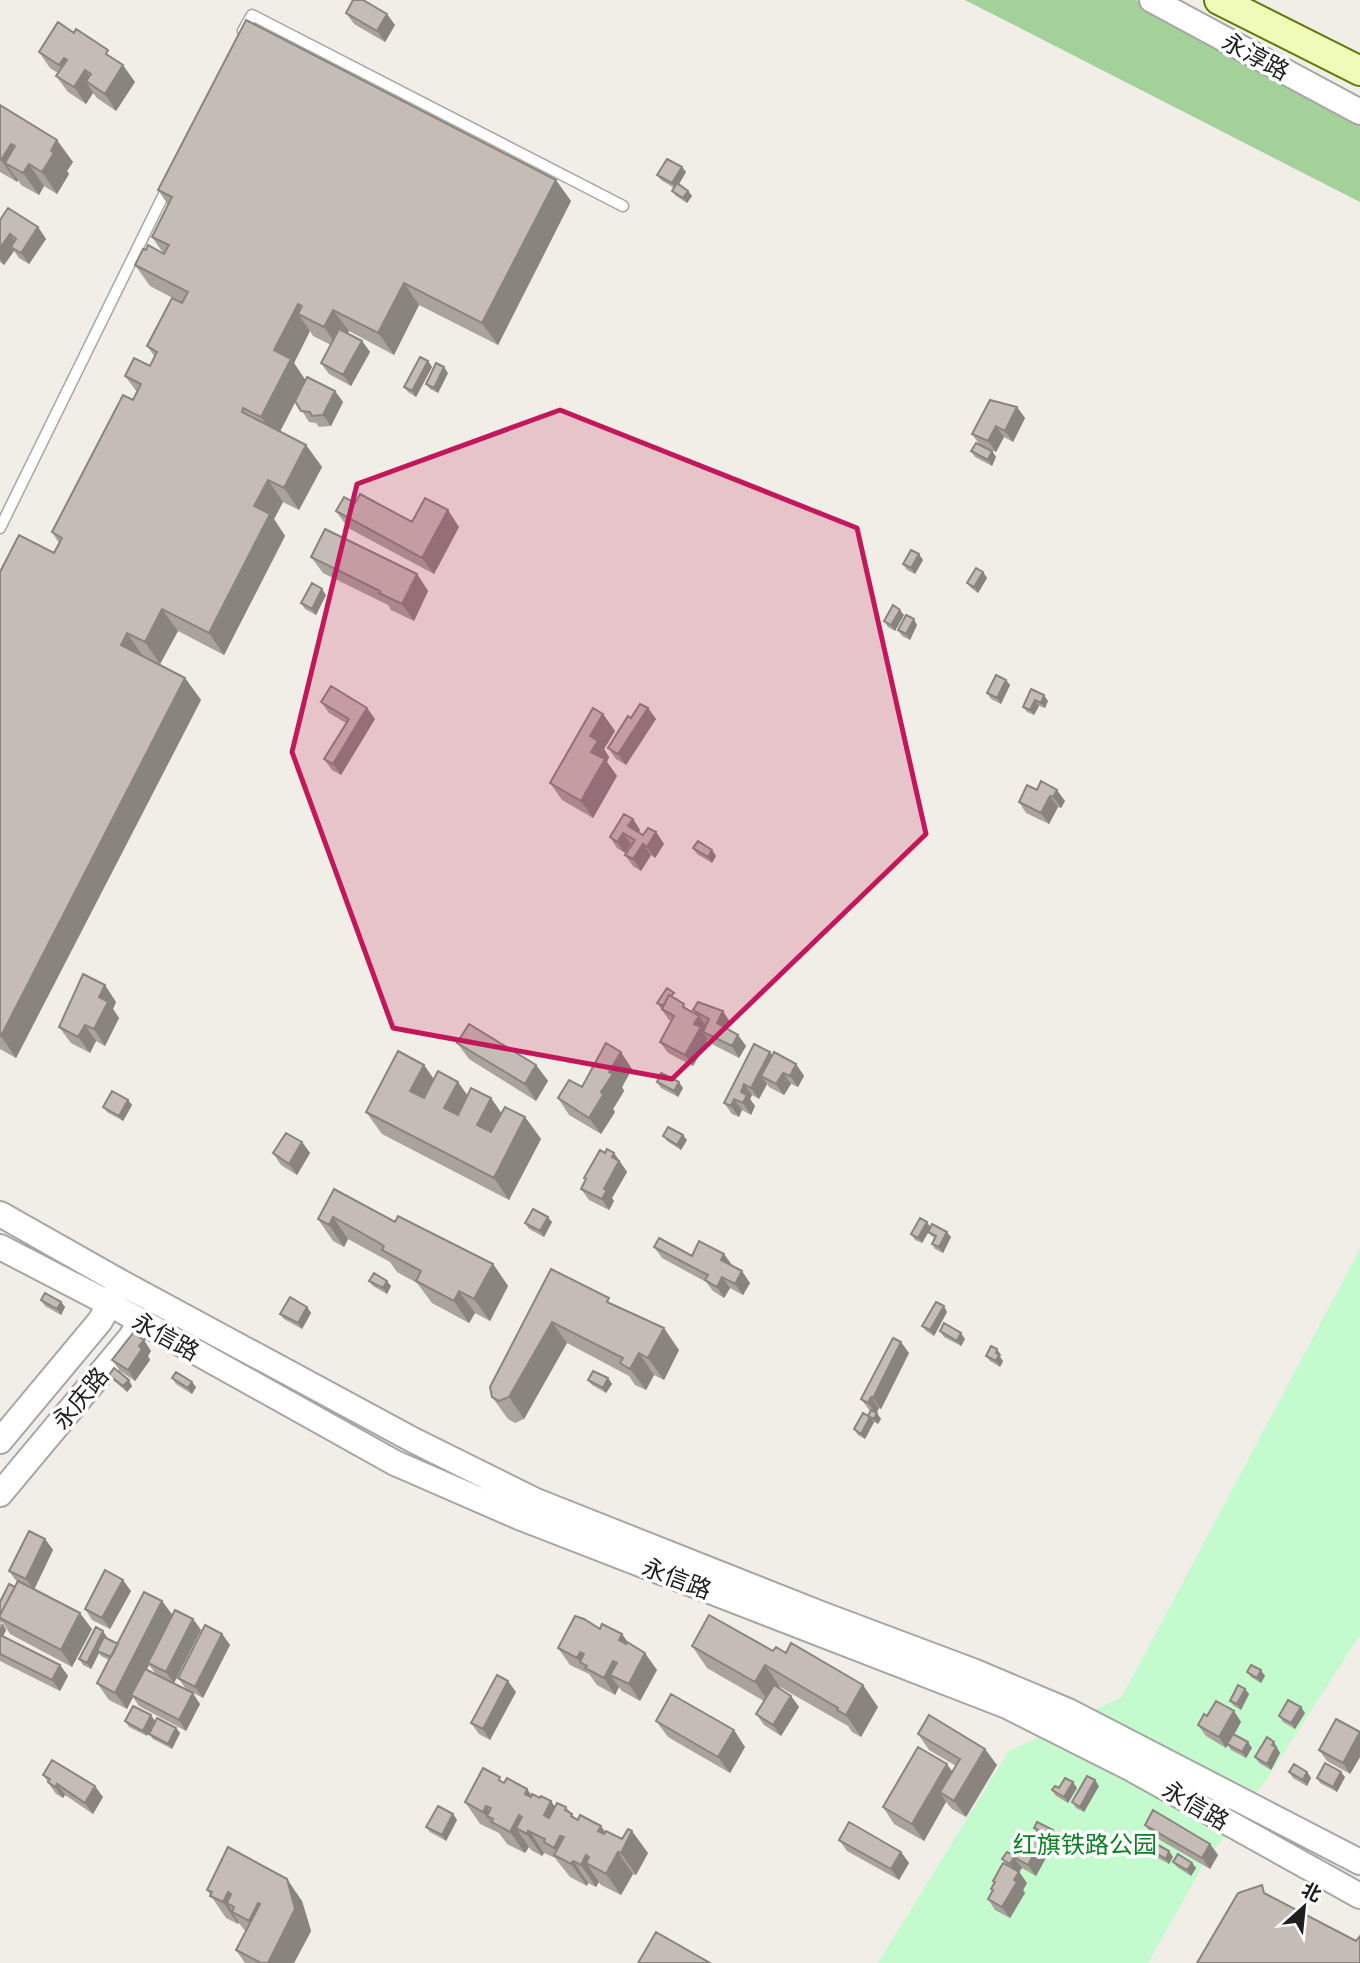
<svg xmlns="http://www.w3.org/2000/svg" width="1360" height="1963" viewBox="0 0 1360 1963" font-family="'Titillium Web','Noto Sans SC',sans-serif">
<rect width="100%" height="100%" fill="#f0eee6"/>
<path fill="#a4d09a" d="M965,0h171l224,114v88z"/>
<path fill="#c3face" d="M1360,1249v386l-92,142 -63,85 -57,101h-270l131,-212 113,-54z"/>
<g fill="none" stroke-linecap="round" stroke-linejoin="round">
<g stroke="#a6a6a6" stroke-width="13">
<path id="service" d="M243,31l9,-16 371,191
M0,528l168,-342"/>
</g>
<g stroke="#a6a6a6" stroke-width="28">
<path id="tertiary" d="M1152,0l208,112
M0,1214l122,69 291,157 123,61 285,113 152,57 95,40 292,151
M0,1247l110,57 285,159 124,54 488,189 123,62 230,128
M0,1441l100,-120 18,-32
M0,1494l131,-157 6,-11"/>
</g>
<g stroke="#5f7a03" stroke-width="32">
<path id="secondary" d="M1219,0l141,71"/>
</g>
<use href="#service" stroke="#fff" stroke-width="10"/>
<use href="#tertiary" stroke="#fff" stroke-width="24"/>
<use href="#secondary" stroke="#f0fab9" stroke-width="28"/>
</g>
<path fill="#a9a39c" d="M346,13l49,12 -10,17 -31,-18z
M39,52l75,7 21,23 -19,29 -19,-13 -4,-5 -7,11 -18,-12 -12,-16 2,-3 -8,-5z
M0,105l73,57 -6,9 2,3 -12,20 -13,-8 -5,9 -18,-10 -3,-5 -1,2 -17,-10z
M682,167l4,5 -7,12 9,7 4,5 -5,7 -11,-7 -4,-5 2,-3 -13,-8 -4,-5z
M158,190l413,11 -73,144 -79,-40 -25,50 -45,-24 -1,2 14,8 8,11 -19,34 -22,-12 -8,-11 10,-18 -18,-9 -3,-5 -16,32 12,18 29,10 8,11 -12,24 -12,1 -3,-4 -7,-1 -13,-21 -16,31 26,13 16,22 -23,43 -16,-8 -9,17 11,17 -61,119 -46,-24 -18,33 25,14 16,22 -185,358 -16,-9v-477l54,-19 5,-10 -7,-11 85,-140 -12,-16 25,-10 5,-9 -8,-11 35,-43 -32,-17 -15,-21 11,-15 17,3 -11,-16 16,-32z
M0,220l38,7 8,12 -17,25 -10,-6 -5,-7 -10,14 -4,-3z
M428,361l4,6 -16,30 -8,-5 -4,-5z
M448,373l-10,20 -8,-4 -4,-5z
M1017,407l8,11 -12,24 -9,-5 -8,15 -16,-7 -8,-11z
M971,451h21l4,6 -4,9 -17,-9z
M355,503l57,19 47,5 -25,47 -86,-46 -12,-17z
M311,557l106,17 11,17 -14,30 -23,-11 -3,-5 -65,-32z
M923,560l-8,14 -8,-4 -4,-6z
M983,572l4,6 -9,15 -7,-5 -4,-5z
M326,595l-10,20 -11,-6 -4,-6z
M904,615l-9,16 -7,-4 -4,-6z
M917,625l-7,15 -8,-4 -4,-6z
M1006,680l4,5 -9,19 -10,-5 -4,-6z
M1031,689l17,12 -3,7 -6,-2 -5,9 -7,-3 -4,-5z
M321,702l46,6 8,11 -34,56 -9,-5 -8,-11 22,-36 -17,-10z
M648,708l8,11 -30,46 -10,-6 -8,-11 23,-30z
M603,714l12,17 -11,18 5,8 -2,5 10,14 -24,42 -31,-18 -12,-17z
M1037,790l28,11 -4,7 -3,-1 -9,17 -23,-11 -7,-11z
M633,819l7,11 -1,3 4,2 13,-3 8,12 -9,14 -4,-3 -10,16 -8,-5 -8,-11 7,-10 -1,-1 -6,9 -8,-5 -7,-11z
M693,848l23,8 -4,7 -15,-9z
M678,998l-1,2 12,10 7,4 -3,-4 37,12 -3,7 11,6 8,11 -7,12 -29,-15 -2,-4 -15,27 -25,-13 -8,-11 12,-21 -3,-1 -12,-17z
M116,1002l-3,7 6,9 -14,28 -9,-5 -6,12 -19,-10 -12,-16z
M457,1043l79,22 12,16 -12,20 -67,-42z
M772,1055l24,9 8,12 -6,11 -7,-3 -7,11 -15,-8 -2,-3 -8,15 -7,-4 -2,4 5,7 -4,9 -9,-5 -3,7 -7,-3 -8,-11z
M424,1065l10,14 34,17 23,2 11,16 23,3 16,22 -32,61 -127,-66 -16,-22z
M632,1069l-10,18 2,4 -11,18 2,3 -14,22 -32,-19 -11,-17 24,-11z
M657,1082l26,6 -5,9 -17,-9z
M128,1100l4,5 -9,16 -16,-9 -4,-5z
M663,1136l24,4 -6,10 -14,-9z
M302,1142l8,11 -13,22 -16,-10 -8,-12z
M605,1153h9l13,19 -15,26 2,3 -5,9 -20,-10 -8,-11 5,-9 -2,-2z
M334,1189l61,33 98,42 15,22 -18,35 -15,-8 -6,10 -37,-20 -15,-20 -20,-11 -7,-10 -42,-23 -4,8 -11,-6 -15,-22z
M552,1222l-8,15 -15,-8 -4,-6z
M931,1228l-9,15 -7,-3 -4,-6z
M928,1232l23,5 -8,16 -8,-4 -3,-5 2,-6z
M654,1247l78,18 18,18 -7,12 -13,-7 -6,10 -11,-7 -7,-9 -44,-24z
M551,1269l62,36 66,45 -15,30 -10,-5 -8,15 -11,-5 -6,-9 -62,-33 -43,76 -9,4 -7,-4 -16,-22z
M369,1281l22,5 -4,8 -14,-8z
M41,1300l20,2 4,5 -4,8 -16,-9z
M307,1307l4,6 -9,16 -18,-10 -4,-5z
M947,1312l-13,24 -8,-5 -4,-5z
M940,1331l25,8 -4,7 -17,-9z
M151,1351l-3,5 2,4 -15,21 -15,-10 -8,-11z
M909,1353l-28,56 -2,-1 -3,5 5,6 -3,5 -4,-2 -9,17 -7,-4 -4,-6 14,-13 2,-5 -9,-12z
M1001,1355l-1,2 3,4 -3,6 -10,-6 -4,-5z
M109,1375l23,11 -5,6 -14,-12z
M172,1378l24,9 -4,7 -16,-10z
M608,1378l4,6 -6,9 -14,-8 -4,-5z
M45,1539l8,11 -19,39 58,40 -20,38 -62,-33 -7,-11 -3,-1v-20l15,-15 2,-5 -8,-11z
M131,1591l-21,38 -18,-9 -7,-11z
M162,1601l10,14 21,4 8,11 -27,53 -18,-9 -7,-9 -2,4 53,35 -14,27 -47,-25 -6,-9 -6,12 -18,-9 -12,-17 12,-23 -8,-4 -2,-3 -8,16 -8,-4 -4,-6 28,-22v1l11,6z
M0,1623l3,1 3,6 -3,6 57,29 8,11 -8,15 -60,-30z
M600,1629l22,5 5,8 30,28 -17,31 -18,-10 -3,-4 -4,8 -18,-10 -8,-11 -19,-9 -12,-17z
M222,1634l8,11 -27,53 -17,-9 -8,-11z
M692,1646l81,5 105,56 -17,30 -9,-5 -4,-6 -68,-39 -1,2 12,7 8,11 -18,29 -17,-11 -8,-11 8,-13 -57,-33z
M1247,1672l18,4 -4,7 -10,-6z
M1245,1689l4,5 -8,16 -7,-4 -4,-5z
M516,1692l-26,48 -11,-6 -8,-11z
M133,1706l14,30 -18,-9 -4,-6z
M1234,1711l7,11 -7,13 18,13 -6,10 -15,-8 -3,-5 -2,3 -20,-12 -8,-11 9,-9z
M1305,1713l-10,16 -12,-7 -4,-6z
M656,1721l89,26 -15,26 -62,-36z
M176,1728l4,5 -8,16 -19,-10 -4,-5z
M918,1734l79,31 -31,52 -14,-8 -6,-7 -22,39 -30,-17 -11,-17 69,-36 4,-5 -27,-16z
M1278,1747l-1,1 3,5 -9,17 -12,-7 -4,-6z
M1319,1750l41,7 -10,17 -23,-13z
M1289,1772h18l4,6 -4,8 -14,-8z
M43,1775l60,22 -10,17 -28,-19 -2,3 -7,-4z
M1345,1777l-8,15 -17,-9 -3,-5z
M504,1782l23,7 4,6 24,11 11,1 9,11 73,35 -12,22 -3,-1 -12,21 -20,-10 -2,-3 -3,5 -8,-4 -1,3 -17,-9 -15,-19 -11,-5 -2,3 -11,-6 -2,-3 -4,6 -18,-9 -8,-11 -19,-9 -15,-22z
M1099,1786l-15,26 -8,-4 -4,-6z
M1059,1788h18l-9,15 -12,-7 -4,-6z
M453,1814l4,6 -11,21 -16,-9 -4,-5z
M1145,1825l65,19 8,11 -8,14 -57,-33z
M1034,1828l23,7 -3,6 -5,-2 4,6 -17,31 -14,-8 -3,4 8,11 -4,7 2,3 -15,25 -15,-8 -7,-11 4,-8 -1,-2 3,-6 -1,-2 13,-17 -4,-5 11,-4 17,-10 7,-13z
M839,1840l62,12 8,11 -10,17 -52,-29z
M1169,1851l4,6 -4,7 -11,-6 -4,-6z
M1173,1862l19,1 4,5 -5,8 -14,-9z
M207,1890l95,11 9,30 -17,32h-49l-9,-13 10,-18 -7,-9 -1,1 -12,-6z"/>
<path fill="#8a847f" d="M387,14l8,11 -10,17 -8,-11z
M64,58l11,16 -4,7 -12,-16z
M123,65l12,17 -19,29 -11,-17z
M85,70l12,17 -11,-6 7,12 -7,11 -12,-17z
M57,140l16,22 -6,9 2,3 -12,20 -15,-22 9,-21z
M11,144l16,21 -22,-2 13,17 -1,2 -17,-23z
M29,164l15,22 -5,9 -16,-22z
M682,167l4,5 -10,17 -4,-6z
M556,180l15,21 -73,144 -16,-22z
M688,191l4,5 -5,7 -4,-5z
M38,227l8,12 -17,25 -8,-11z
M10,234l7,11 -6,2 3,4 -10,14 -4,-6v-11z
M404,283l15,22 -25,50 -16,-22z
M298,304l10,15 -10,-5 12,17 -16,32 12,18 -30,58 -15,-22 13,-67z
M333,310l16,21 -10,18 -15,-22z
M362,341l8,11 -19,34 -8,-11z
M428,361l4,6 -16,30 -4,-6z
M444,367l4,6 -10,20 -4,-5z
M335,391l8,11 -12,24 -8,-11z
M1017,407l8,11 -12,24 -8,-11z
M996,426l8,11 -8,15 -8,-11z
M306,445l16,22 -23,43 -15,-22z
M992,451l4,6 -4,9 -4,-6z
M268,480l15,22 -9,17 11,17 -61,119 -15,-22 45,-127z
M448,510l11,17 -25,47 -12,-16z
M919,554l4,6 -8,14 -4,-6z
M983,572l4,6 -9,15 -4,-6z
M417,574l11,17 -14,30 -12,-17z
M322,589l4,6 -10,20 -4,-6z
M162,609l16,22 -18,33 -15,-22z
M900,610l4,5 -9,16 -4,-6z
M914,619l3,6 -7,15 -4,-6z
M127,633l15,22 -21,-10z
M185,678l16,22 -185,358 -15,-22z
M1006,680l4,5 -9,19 -4,-6z
M1044,695l4,6 -3,7 -4,-5z
M1035,700l4,6 -5,9 -4,-5z
M367,708l8,11 -34,56 -8,-11z
M648,708l8,11 -30,46 -8,-11z
M603,714l12,17 -11,18 5,8 -2,5 10,14 -24,42 -12,-17 10,-49 -1,-16z
M1057,790l8,11 -4,7 -8,-11z
M1050,796l8,11 -9,17 -8,-11z
M633,819l7,11 -4,7 -8,-11z
M656,832l8,12 -9,14 -8,-11z
M623,833l8,11 -6,9 -8,-11z
M643,844l8,11 -10,16 -8,-12z
M712,850l4,6 -4,7 -4,-6z
M105,985l11,17 -3,7 6,9 -14,28 -11,-17 5,-32z
M723,1011l7,11 -6,12 -7,-11z
M699,1016l8,11 -4,6 5,6 -15,27 -8,-11 9,-31z
M85,1025l11,16 -6,12 -12,-16z
M738,1035l8,11 -7,12 -7,-12z
M621,1052l11,17 -10,18 2,4 -11,18 2,3 -14,22 -12,-16 12,-26 8,-20z
M770,1052l8,11 -17,13 6,8 -8,15 -8,-11z
M796,1064l8,12 -6,11 -8,-11z
M424,1065l15,22 -9,17 -20,-13z
M536,1065l12,16 -12,20 -11,-17z
M783,1073l8,11 -7,11 -8,-11z
M458,1082l15,21 -9,19 -20,-14z
M679,1082l4,6 -5,9 -4,-6z
M744,1084l8,11 -2,4 5,7 -4,9 -8,-12 -2,-11z
M491,1098l15,22 -13,27 -16,-22z
M734,1099l8,11 -3,7 -8,-11z
M128,1100l4,5 -9,16 -4,-5z
M525,1117l16,22 -32,61 -15,-22z
M683,1135l4,5 -6,10 -4,-5z
M302,1142l8,11 -13,22 -8,-11z
M614,1153l13,19 -15,26 2,3 -5,9 -7,-11 10,-42z
M333,1217l15,22 -4,8 -15,-22z
M548,1217l4,5 -8,15 -4,-6z
M927,1222l4,6 -9,15 -4,-5z
M947,1232l4,5 -8,16 -4,-6z
M724,1254l8,11 -3,6 -8,-11z
M493,1264l15,22 -18,35 -16,-22z
M742,1271l8,12 -7,12 -8,-11z
M722,1277l8,11 -6,10 -7,-11z
M387,1281l4,5 -4,8 -4,-6z
M459,1291l16,22 -6,10 -15,-22z
M61,1302l4,5 -4,8 -4,-6z
M944,1306l3,6 -13,24 -4,-6z
M307,1307l4,6 -9,16 -4,-6z
M552,1322l15,21 -43,76 -15,-22z
M664,1328l15,22 -15,30 -16,-22z
M961,1333l4,6 -4,7 -4,-5z
M144,1340l7,11 -3,5 2,4 -15,21 -7,-11 11,-24z
M901,1342l8,11 -28,56 -8,-11z
M997,1349l4,6 -1,2 3,4 -3,6 -4,-6v-8z
M639,1353l15,22 -8,15 -16,-21z
M608,1378l4,6 -6,9 -3,-5z
M129,1380l3,6 -5,6 -4,-6z
M192,1382l4,5 -4,7 -4,-6z
M871,1397l8,11 -3,6 -8,-11z
M877,1413l4,6 -3,5 -4,-5z
M870,1417l4,5 -9,17 -4,-5z
M45,1539l8,11 -19,40 -8,-11z
M123,1580l8,11 -21,38 -8,-11z
M162,1601l12,16 -26,46 1,2 -16,31 -2,-1 2,2 -6,12 -12,-16z
M80,1613l12,16 -20,38 -11,-17z
M193,1619l8,11 -27,53 -8,-11z
M3,1624l3,6 -6,13v-14z
M103,1631l4,6 -7,15 -3,-1 2,2 -8,16 -4,-6z
M222,1634l8,11 -27,53 -8,-11z
M622,1634l12,17 -15,-11z
M580,1652l12,16 -12,-6 9,13 -12,-17z
M645,1653l12,17 -17,31 -11,-17z
M613,1661l11,16 -14,-2 9,12 -4,8 -11,-17z
M60,1665l8,11 -8,15 -8,-11z
M765,1665l15,22 -10,17 -15,-22z
M1261,1670l4,6 -4,7 -4,-5z
M508,1681l8,11 -26,48 -7,-11z
M863,1685l15,22 -17,30 -15,-22z
M1245,1689l4,5 -8,16 -4,-6z
M193,1693l7,11 -14,27 -7,-11z
M791,1696l8,11 -18,29 -8,-11z
M1301,1707l4,6 -10,16 -4,-6z
M1234,1711l7,11 -15,26 -7,-11z
M151,1715l4,6 -8,15 -4,-5z
M176,1728l4,5 -8,16 -4,-5z
M734,1730l11,17 -15,26 -12,-16z
M1360,1732v25l-10,17 -7,-11z
M1248,1742l4,6 -6,10 -4,-6z
M1274,1742l6,11 -9,17 -4,-6 5,-19z
M985,1749l12,16 -31,52 -12,-16z
M947,1764l12,17 -19,11 6,10 -22,39 -12,-17z
M1307,1772l4,6 -4,8 -4,-6z
M1341,1772l4,5 -8,15 -4,-5z
M1095,1780l4,6 -15,26 -4,-5z
M1073,1782l4,6 -9,15 -4,-6z
M57,1784l8,11 -2,3 -8,-11z
M95,1786l8,11 -10,17 -8,-11z
M527,1789l15,22 -17,-17z
M551,1801l15,22 -7,14 -15,-22z
M486,1806l15,21 -8,-8 -6,-3 12,18 -16,-22z
M453,1814l4,6 -11,21 -4,-6z
M519,1815l25,38 -2,3 -15,-22 -11,-6 13,19 -4,6 -15,-21z
M601,1826l15,21 -18,-16z
M1053,1830l4,5 -3,6 -4,-5z
M632,1831l16,22 -12,22 -15,-22z
M1045,1834l8,11 -17,31 -8,-11z
M560,1836l16,21 -2,5 14,21 -1,3 -16,-22 -8,-5 -9,-11z
M1210,1844l8,11 -8,14 -8,-11z
M1169,1851l4,6 -4,7 -3,-5z
M618,1852l15,22 -12,21 -15,-21z
M901,1852l8,11 -10,17 -8,-11z
M586,1855l8,13 -8,-5 13,19 -3,5 -15,-22z
M1014,1857l8,11 -3,4 8,11 -4,7 2,3 -15,25 -8,-11 15,-33 -7,-10z
M1192,1863l4,5 -5,8 -4,-6z
M287,1879l15,22 9,30 -17,32h-26z
M228,1892l15,22 -9,-7 -7,-4 7,11 -2,-2 7,11 -1,1 -15,-22z
M258,1903l16,22 -10,18 -15,-22z"/>
<path fill="#c5bdb5" stroke="#8a847f" stroke-width="2" d="M353,0h10l24,14 -10,17 -31,-18z
M246,20l310,160 -74,143 -78,-40 -26,50 -45,-23 -9,17 -26,-13 4,-8 -4,-2 -24,46 17,9 -30,58 -18,-9 -1,4 64,33 -22,43 -16,-8 -14,26 16,8 -61,119 -47,-24 -17,33 -18,-9 -6,12 64,33 -184,358 -1,-1v-463l19,-37 35,18 8,-15 -10,-6 71,-137 10,5 8,-16 -16,-8 9,-18 16,8 7,-14 -10,-6 25,-48 10,5 6,-11 -53,-27 8,-16 3,1 2,-5 16,9 5,-9 -17,-8 20,-40 -14,-7z
M58,22l16,11 2,-4 32,21 -2,4 17,11 -18,29 -19,-13 5,-7 -6,-4 -11,17 -18,-11 11,-16 -3,-2 -5,7 -20,-13z
M0,105l57,35 -6,11 3,2 -12,19 -13,-8 -6,9 -18,-10 10,-17 -4,-2 -10,16 -1,-1z
M667,159l15,8 -10,16 -15,-8z
M677,183l11,8 -5,7 -11,-7z
M8,208l30,19 -17,26 -10,-6 5,-8 -6,-5 -10,14v-28z
M339,329l23,12 -19,34 -22,-12z
M420,357l8,4 -16,30 -8,-4z
M436,363l8,4 -10,21 -8,-4z
M307,377l28,14 -12,24 -11,1 -2,-4 -9,-1 -6,-10z
M990,400l27,7 -12,24 -9,-5 -8,15 -16,-7z
M976,443l16,8 -4,9 -17,-9z
M360,494l52,28 13,-24 23,12 -26,48 -86,-47 8,-14 11,6z
M325,529l92,45 -15,30 -23,-11 1,-2 -69,-34z
M911,550l8,4 -8,14 -8,-4z
M976,568l7,4 -9,15 -7,-4z
M312,583l10,6 -10,20 -11,-6z
M893,605l7,5 -9,15 -7,-4z
M906,615l8,4 -8,15 -8,-4z
M996,675l10,5 -9,18 -10,-5z
M331,686l36,22 -34,56 -9,-5 25,-40 -28,-17z
M1031,689l13,6 -3,8 -6,-3 -5,10 -7,-3z
M640,704l8,4 -30,46 -10,-6 20,-32 3,2z
M593,708l10,6 -13,22 8,5 -7,11 14,7 -24,42 -31,-18z
M1041,781l16,9 -4,7 -3,-1 -9,17 -22,-11 8,-17 10,5z
M624,814l9,5 -5,7 15,9 5,-7 8,4 -9,15 -4,-3 -10,15 -8,-4 10,-15 -12,-7 -6,9 -7,-5z
M698,841l14,9 -4,7 -15,-9z
M83,974l22,11 -6,12 9,5 -14,27 -9,-4 -7,12 -19,-10z
M667,988l7,5 -3,3 -2,-1 -6,11 -6,-3z
M669,995l15,9 -1,3 16,9 -5,8 7,3 -16,28 -25,-13 14,-26 -12,-7z
M698,1002l25,9 -6,12 21,12 -6,11 -29,-14 6,-13 -16,-9z
M469,1024l67,41 -11,19 -68,-41z
M606,1043l15,9 -12,20 4,2 -12,18 2,3 -14,23 -31,-20 11,-18 13,7z
M754,1044l16,8 -19,36 -7,-4 -3,8 6,3 -4,8 -9,-4 -3,7 -7,-3z
M398,1051l26,14 -14,26 14,7 14,-27 20,11 -14,26 14,7 13,-27 20,10 -14,27 14,7 14,-25 20,10 -31,61 -128,-66z
M774,1052l22,12 -6,12 -7,-3 -7,11 -15,-8z
M661,1073l18,9 -5,9 -17,-9z
M112,1091l16,9 -9,16 -16,-9z
M668,1127l15,8 -6,10 -14,-9z
M286,1133l16,9 -13,22 -16,-11z
M607,1149l7,4 -2,4 7,4 -15,28 3,1 -5,9 -21,-10 5,-10 -2,-1 16,-28 5,3z
M334,1189l61,33 3,-6 95,48 -19,35 -15,-8 -5,10 -38,-20 5,-10 -39,-21 2,-4 -8,-5 -43,-24 -4,8 -11,-6z
M533,1209l15,8 -8,14 -15,-8z
M920,1218l7,4 -9,16 -7,-4z
M932,1224l15,8 -8,15 -7,-3 4,-8 -8,-4z
M659,1238l33,18 7,-15 25,13 -3,6 21,11 -7,13 -13,-7 -5,10 -12,-7 3,-5 -54,-28z
M551,1269l58,29 -2,4 57,26 -16,30 -9,-5 -9,16 -10,-6 3,-5 -71,-36 -43,75 -10,4 -7,-4 -2,-10z
M374,1273l13,8 -4,7 -14,-7z
M45,1293l16,9 -4,7 -16,-9z
M290,1297l17,10 -9,16 -18,-9z
M936,1302l8,4 -14,24 -8,-4z
M944,1323l17,10 -4,8 -17,-10z
M133,1333l11,7 -5,6 3,3 -14,21 -16,-10z
M893,1338l8,4 -28,56 -2,-1 -3,6 -7,-4z
M991,1346l6,3 -1,4 3,2 -3,6 -10,-5z
M114,1368l15,12 -6,6 -14,-11z
M593,1371l15,7 -5,10 -15,-8z
M176,1372l16,10 -4,6 -16,-10z
M871,1410l6,3 -3,6 -4,-2 -9,17 -7,-5 9,-16 5,3z
M29,1531l16,8 -19,40 -17,-8z
M105,1570l18,10 -21,38 -17,-9z
M18,1581l62,32 -19,37 -61,-32v-3z
M9,1584l6,3 -15,28v-13z
M144,1592l18,9 -47,92 -18,-10z
M175,1610l18,9 -27,53 -18,-9z
M709,1615l64,36 3,-4 10,6 5,-10 72,42 -17,30 -9,-5 1,-2 -73,-43 -10,17 -63,-36z
M575,1616l9,3 16,10 2,-5 20,10 -3,6 7,4 1,-2 18,11 -16,31 -19,-9 7,-12 -4,-2 -9,17 -19,-10 2,-2 -7,-4 4,-8 -4,-2 -3,6 -19,-10z
M205,1625l17,9 -27,53 -17,-9z
M96,1627l7,4 -16,32 -8,-4z
M0,1635l60,30 -8,15 -52,-26z
M104,1637l14,7 -7,13 -14,-6z
M1251,1665l10,5 -4,8 -10,-6z
M145,1669l48,24 -14,27 -48,-25z
M497,1675l11,6 -25,48 -12,-6z
M774,1685l17,11 -18,29 -17,-11z
M1238,1685l7,4 -8,15 -7,-3z
M671,1694l63,36 -16,27 -62,-36z
M1288,1700l13,7 -10,16 -12,-7z
M1216,1701l18,10 -15,26 -21,-12 6,-11 3,2z
M133,1706l18,9 -8,16 -18,-10z
M929,1715l56,34 -31,52 -14,-9 20,-33 -42,-25z
M157,1718l19,10 -8,16 -19,-10z
M1336,1719l24,13 -17,31 -24,-13z
M1233,1734l15,8 -6,10 -15,-8z
M1267,1737l7,5 -2,3 4,2 -9,17 -12,-7z
M918,1747l29,17 -35,60 -29,-17z
M52,1760l43,26 -10,17 -28,-19 -2,3 -7,-5 2,-3 -7,-4z
M1325,1763l16,9 -8,15 -16,-9z
M1294,1764l13,8 -4,8 -14,-8z
M483,1768l17,9 -1,3 5,3 3,-5 20,11 -2,5 6,3 1,-3 8,4 1,-2 10,5 -7,14 5,3 8,-15 9,4 -1,3 7,4 -1,2 7,4 2,-5 21,11 -3,5 6,3 2,-3 16,8 6,-10 4,2 -11,22 -3,-1 -12,22 -20,-11 3,-6 -3,-2 -5,10 -8,-4 -2,3 -17,-9 10,-18 -4,-1 -6,12 -10,-6 1,-3 -17,-8 -1,3 -11,-6 6,-11 -3,-2 -9,17 -18,-10 1,-3 -6,-3 4,-8 -5,-2 -3,6 -18,-10z
M1087,1776l8,4 -15,27 -8,-5z
M1065,1778l8,4 -9,15 -12,-7 3,-4 4,2z
M438,1806l15,8 -11,21 -16,-8z
M1153,1810l57,34 -8,14 -57,-33z
M849,1822l52,30 -10,17 -52,-29z
M1037,1822l16,8 -3,6 -16,-8z
M1038,1830l7,4 -17,31 -14,-8 -4,7 -8,-5 5,-7 6,3 7,-16 10,6z
M1158,1845l11,6 -3,8 -12,-7z
M228,1847l59,32 8,30 -27,54h-7l-25,-13 24,-46 -2,-1 -9,18 -17,-9 2,-5 -7,-4 4,-9 -3,-2 -5,10 -13,-6 2,-4 -5,-2z
M1178,1854l14,9 -5,7 -14,-8z
M1003,1863l16,9 -5,8 3,2 -15,25 -14,-8 5,-9 -2,-1 4,-7 -2,-1z
M1262,1885l2,8 92,48 4,-5v27h-163l41,-70z
M656,1932l54,31h-72z"/>
<path fill="#c2185b" fill-opacity="0.2" stroke="#c2185b" stroke-width="5" stroke-linejoin="round" d="M560,410l297,118 69,306 -254,245 -279,-51 -101,-276 65,-268z"/>
<g text-anchor="middle" dominant-baseline="central" stroke-width="7" stroke-linejoin="round" paint-order="stroke">
<g font-size="24" fill="#1f1f1f" stroke="#fff">
<text transform="translate(1256 56) rotate(28)">永淳路</text>
<text transform="translate(166 1336) rotate(29)">永信路</text>
<text transform="translate(80 1398) rotate(-50)">永庆路</text>
<text transform="translate(677 1578) rotate(21)">永信路</text>
<text transform="translate(1196 1805) rotate(30)">永信路</text>
</g>
<g font-size="24" fill="#0a8122" stroke="#fff">
<text x="1085" y="1844">红旗铁路公园</text>
</g>
</g>
<g transform="translate(1304 1907) rotate(27)" stroke="#ffffff" stroke-width="5" paint-order="stroke">
<path d="M0-5L12 26L0 18L-12 26Z" fill="#1f1f1f"/>
<text y="-10" font-size="19" font-weight="bold" text-anchor="middle" fill="#1f1f1f">北</text>
</g>
</svg>
